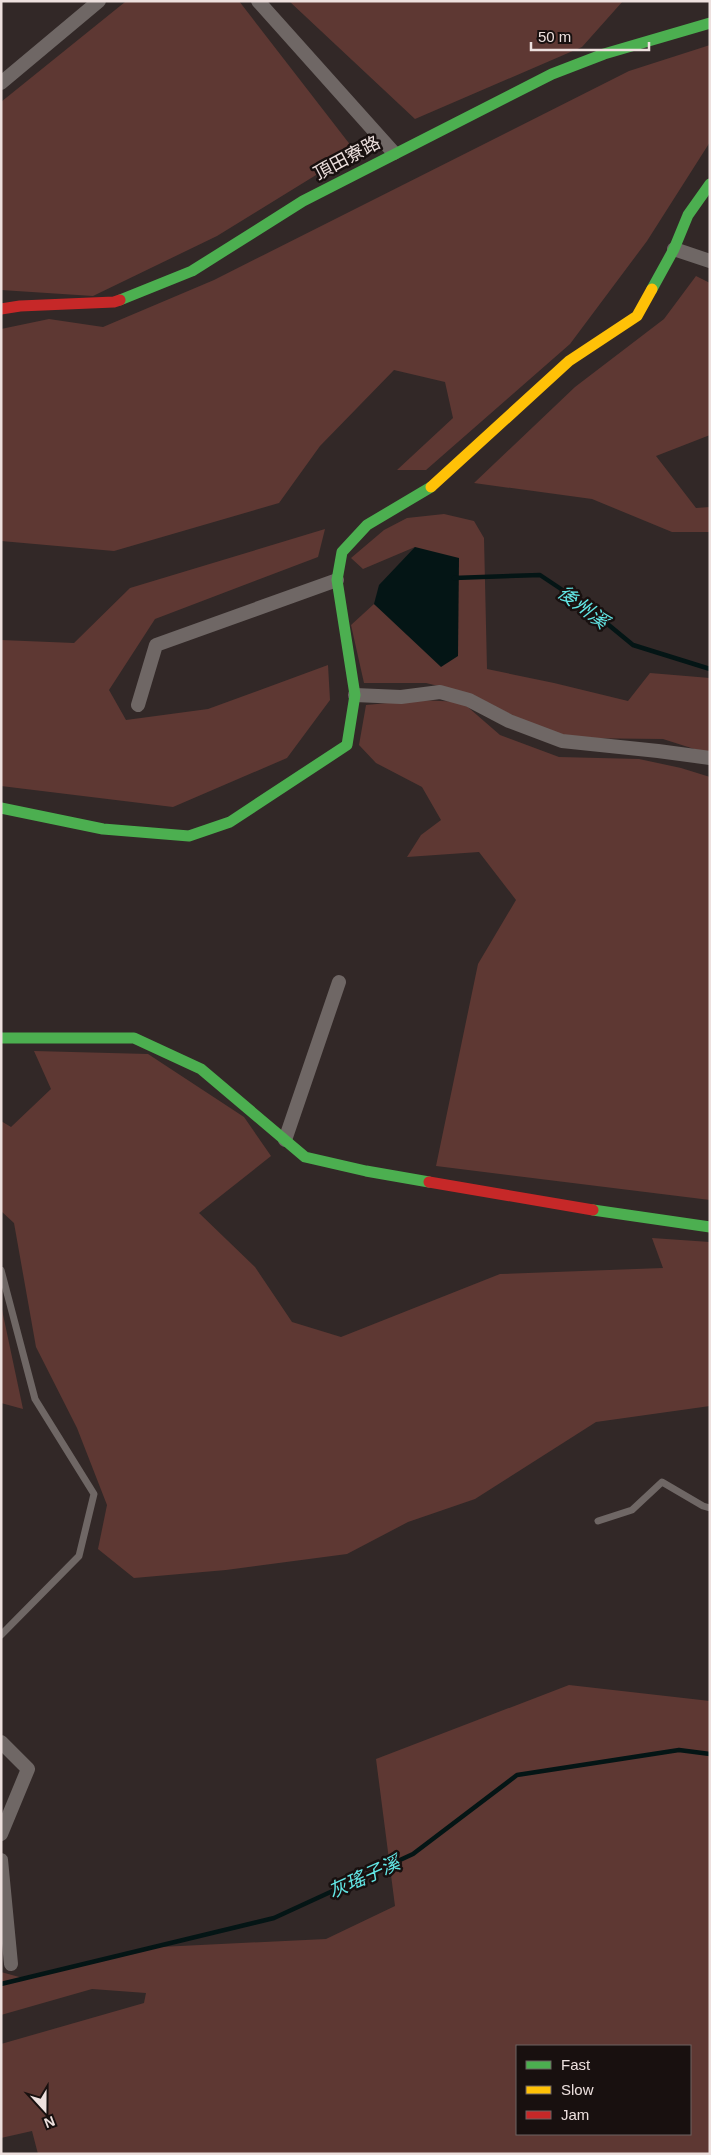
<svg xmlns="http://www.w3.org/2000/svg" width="711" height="2155" viewBox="0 0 711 2155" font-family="Arial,'Noto Sans TC',sans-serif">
<rect width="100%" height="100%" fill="#322827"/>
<path fill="#5e3833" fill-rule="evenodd" d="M129,1h110l116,150 -138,85 -124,60 -92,-6v-188l124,-100z
M289,1h334l-41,46 -167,72z
M710,45v97l-63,99 -77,103 -144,126h-29l56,-52 -8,-36 -51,-12 -74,76 -41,57 -165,48 -113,-10v-212l48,-10 54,8 111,-47 415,-209z
M696,276l14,7v152l-54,21 40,52 14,-1v25h-38l-80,-33 -118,-16 101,-96 89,-68z
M444,514l30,7 10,17 3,131 67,14 74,18 22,-28 60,5v76l-47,-15 -93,-1 -54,-21 -45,-23 -45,-11h-62l-13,-58 23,-21 24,20 17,-77 -52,22 -12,-11 33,-28 23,-12z
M325,529l-7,28 -163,62 -46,71 17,30 82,-11 120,-44 2,35 -43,58 -114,49 -172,-21v-146l73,3 56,-55z
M420,700l42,2 38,33 59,22 80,2 42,9 29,9v423l-274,-34 42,-202 38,-64 -37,-48 -72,5 14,-22 20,-15 -19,-33 -46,-24 -17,-18 7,-40z
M34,1051l114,3 96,63 27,39 -72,57 56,54 37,55 49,15 159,-63 163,-6 -11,-30 58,4v164l-114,16 -121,77 -67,23 -61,32 -121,16 -92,8 -36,-29 9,-44 -30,-77 -41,-81 -22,-124 -13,-12v-90l10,6 40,-38z
M1,1305l22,104 -22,-6z
M569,1685l141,16v453h-672l-6,-23 -31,7v-94l143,-41 2,-10 -54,-4 -91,26v-43l22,6 137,-31 166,-8 69,-33 -19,-147zM517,2046h173v88h-173z"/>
<path fill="#041515" d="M415,547l44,11 -1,98 -17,11 -67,-63 5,-19z"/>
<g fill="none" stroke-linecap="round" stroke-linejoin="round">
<path stroke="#041515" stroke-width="4.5" d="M454,578l86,-3 42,28 51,42 77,24
M1,1984l273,-66 139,-64 104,-79 162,-25 31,4"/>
<path stroke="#6f6765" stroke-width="7" d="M1,1270l34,129 59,95 -15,62 -78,79
M598,1521l34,-11 30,-28 41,24 7,2"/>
<path stroke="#6f6765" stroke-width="14" d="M258,1l136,152
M1,83l98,-82
M674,249l36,12
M355,695l46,2 39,-5 29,8 40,21 53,20 96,10 52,7
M138,705l18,-60 181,-65
M285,1140l54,-158
M1,1742l27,27 -27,65
M1,1860l10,104"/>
<path stroke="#4caf50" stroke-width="11" d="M652,289l22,-40 14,-34 22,-31
M120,300l72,-29 111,-70 249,-127 52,-20 106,-31
M1,808l102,21 86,7 41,-14 117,-77 8,-50 -18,-115 5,-28 25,-27 64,-38
M1,1038h133l67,31 104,88 61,14 63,11
M593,1210l117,17"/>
<path stroke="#ffc107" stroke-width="11" d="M431,487l138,-126 68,-45 15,-27"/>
<path stroke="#c62828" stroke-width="11" d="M1,309l19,-3 94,-4 6,-2
M429,1182l164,28"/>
</g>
<g text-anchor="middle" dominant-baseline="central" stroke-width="5" stroke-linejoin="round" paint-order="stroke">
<g font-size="18" fill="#ede0de" stroke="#18100f">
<text transform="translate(347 158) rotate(-28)">頂田寮路</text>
</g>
<g font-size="19" font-style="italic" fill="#62e7e6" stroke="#18100f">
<text transform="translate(583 607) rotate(37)">後州溪</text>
<text transform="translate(364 1877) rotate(-24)">灰瑤子溪</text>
</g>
</g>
<rect width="711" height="2155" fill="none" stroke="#ede0de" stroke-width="5"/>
<rect x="516" y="2045" width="175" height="90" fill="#18100f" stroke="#6d6362"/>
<rect x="526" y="2061" width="25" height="8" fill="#4caf50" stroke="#6d6362"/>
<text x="561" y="2070" font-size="15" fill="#ede0de">Fast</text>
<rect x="526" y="2086" width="25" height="8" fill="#ffc107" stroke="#6d6362"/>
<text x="561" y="2095" font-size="15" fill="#ede0de">Slow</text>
<rect x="526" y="2111" width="25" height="8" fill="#c62828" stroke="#6d6362"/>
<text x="561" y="2120" font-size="15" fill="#ede0de">Jam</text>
<g transform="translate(45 2110) rotate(159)" stroke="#18100f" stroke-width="4" paint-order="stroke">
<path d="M0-4L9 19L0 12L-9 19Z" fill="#ede0de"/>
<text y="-8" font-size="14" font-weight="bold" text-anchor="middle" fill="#ede0de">N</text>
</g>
<path d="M531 42v8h118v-8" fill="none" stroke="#ede0de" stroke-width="2.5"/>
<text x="538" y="42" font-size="15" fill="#ede0de" stroke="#18100f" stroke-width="4" paint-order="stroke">50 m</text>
</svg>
